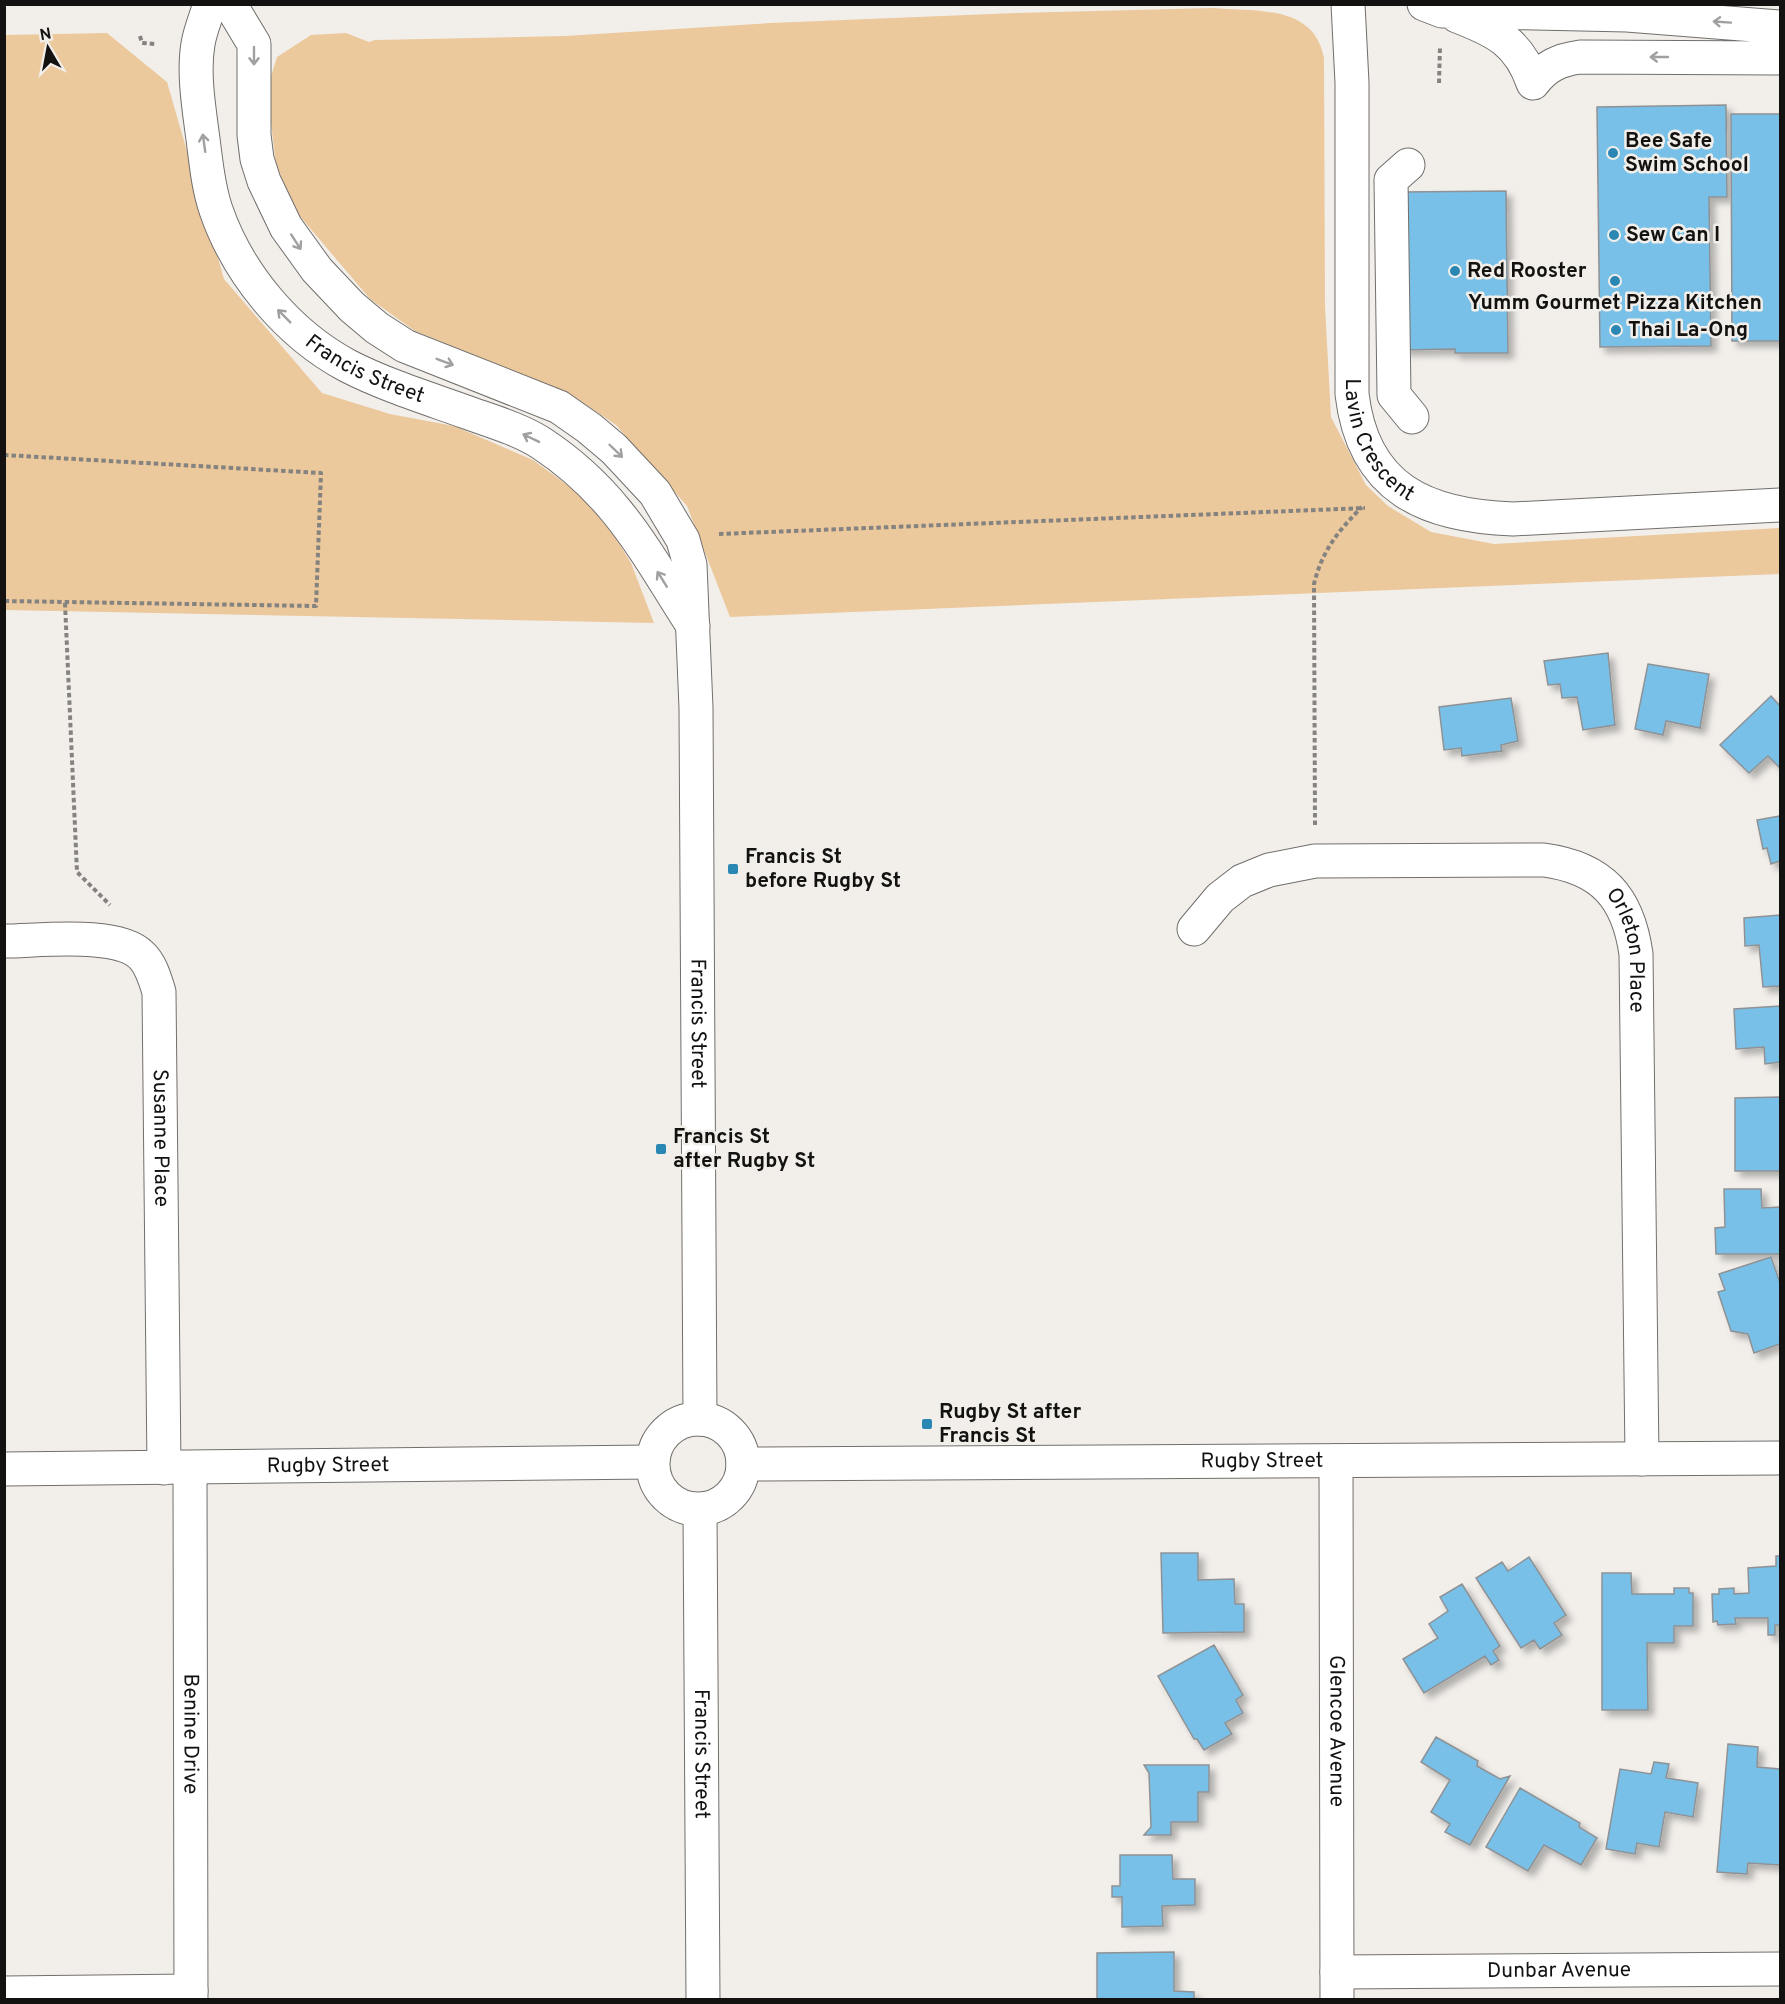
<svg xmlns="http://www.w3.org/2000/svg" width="1785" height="2004" viewBox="0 0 1785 2004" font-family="Overpass,sans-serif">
<defs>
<filter id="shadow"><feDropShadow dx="5.5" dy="5.5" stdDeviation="3" flood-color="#0004"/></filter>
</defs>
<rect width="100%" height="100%" fill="#f2efeb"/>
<path fill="#ecc89d" d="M1213,8c43,4 101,-4 111,50l1,248 6,111 35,68 22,21 43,26 63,12 286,-16v46l-1050,43 -43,-111 -71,-81 -46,-31 -155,-63 -45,-32 -72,-85 -22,-49 -9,-76 10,-32 34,-22 35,-2 23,9 6,-2 190,-4 205,-13 246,-10z
M107,33l60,49 57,197 98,114 68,21 64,12 79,34 63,46 35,57 23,60 -649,-13v-575z"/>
<path fill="#78c0e8" stroke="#8f9295" stroke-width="1.5" filter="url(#shadow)" d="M1726,105l1,92h-18l2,149 -111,1 -3,-240z
M1731,114h49v227h-48z
M1506,191l2,162h-53v-4l-52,1 -2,-158z
M1608,653l7,72 -32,5 -6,-33 -15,1 -2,-14 -12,1 -4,-24z
M1648,664l61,10 -9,54 -34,-7 -3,14 -28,-6z
M1771,696l9,10v62l-12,-12 -19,17 -29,-28z
M1511,698l7,43 -17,4 1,6 -40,5 -1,-8 -17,2 -5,-43z
M1780,816v45l-9,3 -4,-16 -4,1 -6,-29z
M1780,915v71l-17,1 -4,-42 -14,1 -1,-28z
M1780,1006v56l-15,2 -1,-17 -28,2 -2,-40z
M1780,1097v74h-45v-73z
M1724,1189h37l1,19 18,-1v47h-64l-1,-26 10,-1z
M1771,1257l9,26v61l-26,9 -6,-19 -17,-3 -13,-39 7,-2 -6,-16z
M1161,1553h37v27l36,-1 1,25h9v28l-81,1z
M1776,1556h4v69h-5v10h-7v-17h-33l1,6 -18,1 -1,-4 -4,1 -1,-28h7v-5l15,-1v6l15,-1 -1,-25 28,-2z
M1529,1557l37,58 -12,8 8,12 -22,14 -6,-9 -13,8 -45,-70 26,-16 6,9z
M1602,1573h29l1,21h42v-6h15v5h4v33h-19v17h-27l1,67h-46z
M1462,1584l38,62 -7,5 6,9 -8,5 -6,-9 -61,37 -21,-34 35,-21 -9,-14 19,-13 -8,-14z
M1214,1645l29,50 -7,5 7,13 -18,10 7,11 -28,16 -7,-11h-3l-36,-63z
M1436,1737l42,24 -1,5 23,13 10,-3 -40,69 -25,-13 5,-8 -19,-12 19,-32 -29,-18z
M1728,1744l30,3 -1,20 23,2v96l-32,-2 -1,11 -30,-2z
M1654,1762l15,2 -3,14 32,5 -5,34 -28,-5 -6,35 -22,-4 -2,11 -29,-5 14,-80 31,5z
M1144,1765h65v27h-11v30h-27v13h-27l7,-8 -2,-54z
M1520,1788l60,35 -1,4 18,11 -16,27 -37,-20 -16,26 -42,-24z
M1120,1855h52l1,24h22v26l-33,1 1,20 -41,1v-30h-10v-11h8z
M1174,1952v39l20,1v8h-97v-47z"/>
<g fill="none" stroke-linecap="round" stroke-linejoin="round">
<g stroke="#716f6c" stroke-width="35">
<g id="minor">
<path id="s1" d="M210,4c-4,13 -10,27 -12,40 -5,29 1,65 5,95 3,23 5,48 13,71 22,64 72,124 132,156 37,19 79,32 118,46 25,9 53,17 75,31 76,50 105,110 152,183"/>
<path id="s2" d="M230,4l24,40v91l3,24 7,22 22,46 31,43 35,37 25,21 28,18 154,61 30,21 25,21 41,44 28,47 7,25 6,143 4,711"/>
<path id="s3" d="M1348,4l4,79v311c11,95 74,122 161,125l267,-14"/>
<path d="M1408,165l-17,15 3,215 18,22"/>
<path id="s4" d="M1194,929l26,-31 22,-17 27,-11 46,-9 229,-1c58,8 84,37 92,94l6,505"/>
<path id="s5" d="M4,941c34,0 113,-10 137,14 10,9 14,24 18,37l5,476"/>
<circle cx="698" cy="1464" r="45"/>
<path id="s6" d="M1336,1461l1,539"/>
<path id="s7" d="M743,1464l1037,-6"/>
<path id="s8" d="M190,1468l1,532"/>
<path id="s9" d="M4,1469l648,-7"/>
<path id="s10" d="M700,1510l3,490"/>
<path id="s11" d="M1337,1972l443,-3"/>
<path d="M4,1993l187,-2"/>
</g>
</g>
<g stroke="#716f6c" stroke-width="35">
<path id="major" d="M1424,4l18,7 185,4 153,12
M1457,16c39,15 62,26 76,67
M1533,83c13,-17 26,-23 47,-26l200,1"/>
</g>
<path stroke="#858380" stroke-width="4" stroke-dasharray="4.5 3" stroke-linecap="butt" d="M140,36l2,7 13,1
M1439,83l1,-36
M4,455l317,18 -5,133 -312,-5
M719,534l646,-26
M65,603l12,269 33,33
M1315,825l-1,-241c8,-33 24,-53 48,-77"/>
<use href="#minor" stroke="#fff" stroke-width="33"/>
<use href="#major" stroke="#fff" stroke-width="33"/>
</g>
<defs><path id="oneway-shaft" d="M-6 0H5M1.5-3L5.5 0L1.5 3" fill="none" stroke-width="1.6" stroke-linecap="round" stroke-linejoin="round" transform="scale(1.5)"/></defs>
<g stroke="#a1a0a0">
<use href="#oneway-shaft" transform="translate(1722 22) rotate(-176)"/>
<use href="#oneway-shaft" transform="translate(254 56) rotate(90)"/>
<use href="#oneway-shaft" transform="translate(1659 57) rotate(-180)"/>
<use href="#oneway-shaft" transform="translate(204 143) rotate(-98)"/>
<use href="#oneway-shaft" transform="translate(296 242) rotate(57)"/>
<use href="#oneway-shaft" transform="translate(284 316) rotate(-135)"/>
<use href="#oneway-shaft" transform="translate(445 362) rotate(21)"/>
<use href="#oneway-shaft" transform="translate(531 438) rotate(-154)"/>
<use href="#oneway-shaft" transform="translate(616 451) rotate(44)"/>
<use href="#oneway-shaft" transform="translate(662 579) rotate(-122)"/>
</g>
<g fill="#2a87b3" stroke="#f2efeb" stroke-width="2">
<circle cx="1613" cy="153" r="6"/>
<circle cx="1614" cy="235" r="6"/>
<circle cx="1455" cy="271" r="6"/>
<circle cx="1615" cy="281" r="6"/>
<circle cx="1616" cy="330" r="6"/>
<rect x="727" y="863" width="12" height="12" rx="3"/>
<rect x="655" y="1143" width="12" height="12" rx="3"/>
<rect x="921" y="1418" width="12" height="12" rx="3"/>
</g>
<g text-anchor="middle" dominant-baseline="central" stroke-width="5" stroke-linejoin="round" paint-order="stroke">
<g font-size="21" font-weight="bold" fill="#131211" stroke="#f2efeb" text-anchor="start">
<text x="1625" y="141">Bee Safe<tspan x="1625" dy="24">Swim School</tspan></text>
<text x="1626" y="235">Sew Can I</text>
<text x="1467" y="271">Red Rooster</text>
<text x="1615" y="303" text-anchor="middle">Yumm Gourmet Pizza Kitchen</text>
<text x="1628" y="330">Thai La-Ong</text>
<text x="745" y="857">Francis St<tspan x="745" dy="24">before Rugby St</tspan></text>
<text x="673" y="1137">Francis St<tspan x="673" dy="24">after Rugby St</tspan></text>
<text x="939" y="1412">Rugby St after<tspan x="939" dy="24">Francis St</tspan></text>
</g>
<g font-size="21" fill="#131211" stroke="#f2efeb">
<text stroke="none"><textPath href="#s1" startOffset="435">Francis Street</textPath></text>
<text stroke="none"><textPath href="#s3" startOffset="444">Lavin Crescent</textPath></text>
<text stroke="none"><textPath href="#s4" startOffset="512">Orleton Place</textPath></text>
<text stroke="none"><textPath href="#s2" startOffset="1240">Francis Street</textPath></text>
<text stroke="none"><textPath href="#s5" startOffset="328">Susanne Place</textPath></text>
<text stroke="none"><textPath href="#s7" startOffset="519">Rugby Street</textPath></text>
<text stroke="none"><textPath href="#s9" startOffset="324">Rugby Street</textPath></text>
<text stroke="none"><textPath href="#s6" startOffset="270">Glencoe Avenue</textPath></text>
<text stroke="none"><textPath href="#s8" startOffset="266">Benine Drive</textPath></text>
<text stroke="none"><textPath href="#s10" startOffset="244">Francis Street</textPath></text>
<text stroke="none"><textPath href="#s11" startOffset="222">Dunbar Avenue</textPath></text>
</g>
</g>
<rect width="1785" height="2004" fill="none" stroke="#131211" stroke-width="12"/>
<g transform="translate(48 48) rotate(350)" stroke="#f2efeb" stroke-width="4.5" paint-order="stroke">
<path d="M0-4.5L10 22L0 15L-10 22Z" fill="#131211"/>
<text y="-9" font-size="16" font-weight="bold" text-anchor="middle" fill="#131211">N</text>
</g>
</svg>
